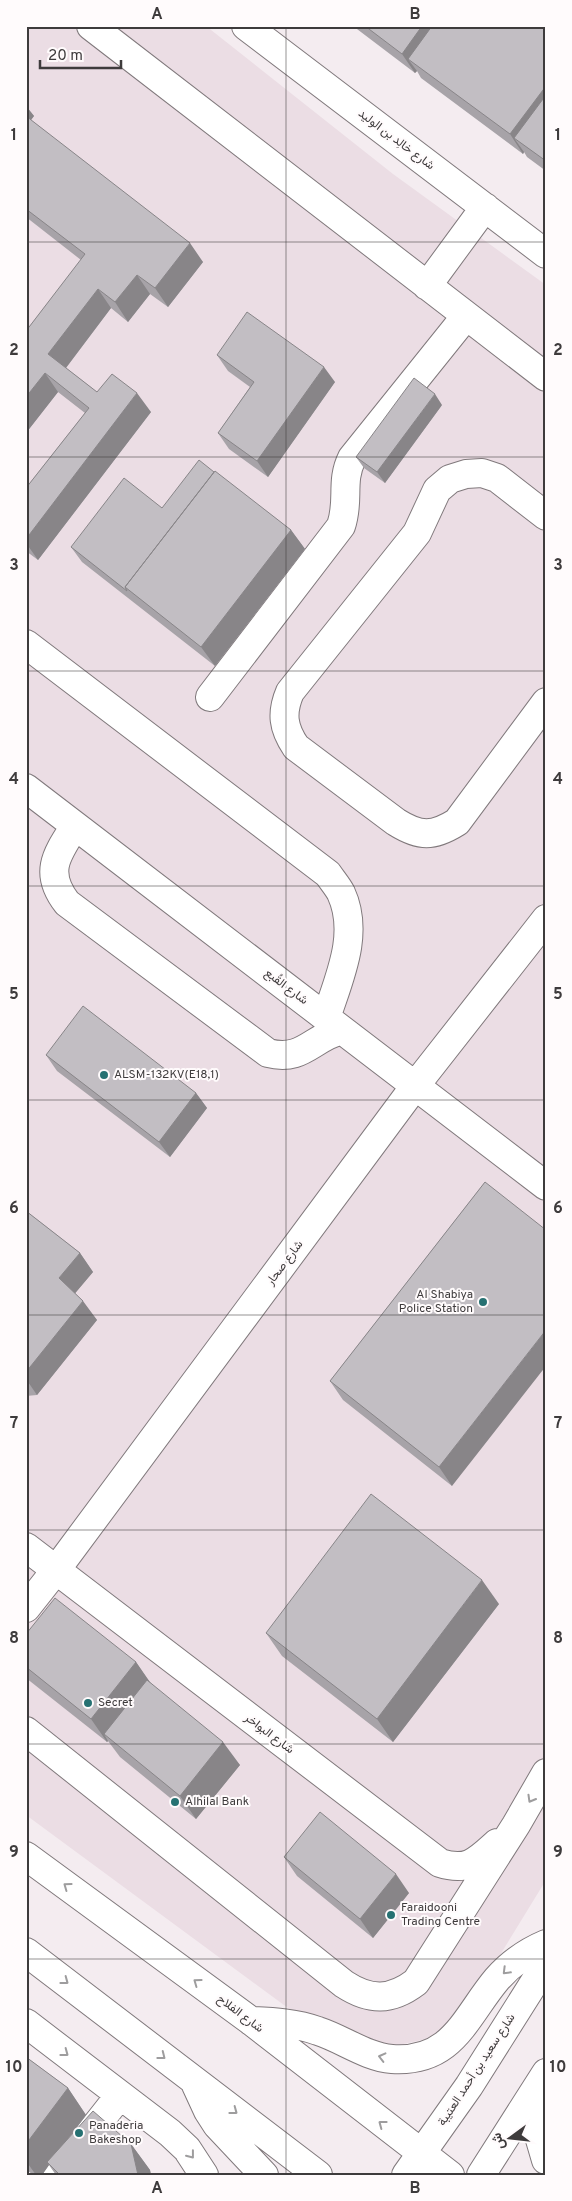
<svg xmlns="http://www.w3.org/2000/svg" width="572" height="2201" viewBox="0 0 572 2201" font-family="Overpass,Vazirmatn,sans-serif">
<rect width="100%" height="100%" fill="#f4ecf0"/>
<path fill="#ebdde4" d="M26,26h180l187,148 153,111v1595l-68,111 -43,46 -36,8 -18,3 -78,-29 -277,-204z"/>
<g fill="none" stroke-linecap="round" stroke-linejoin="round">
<g stroke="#80797c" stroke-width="30">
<path id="minor" d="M91,26l455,351
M246,26l300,228
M427,286l58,-79
M546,516l-49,-38 -15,-5 -16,1 -16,5 -13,11 -20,43 -127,159c-9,21 -7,36 6,55l100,75c24,15 37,15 61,0l89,-120
M26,644l302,230c4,6 10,13 13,19 19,41 -2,85 -15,125
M210,697l131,-171c9,-26 -1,-44 11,-68l114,-142
M26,788l520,398
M75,826c-18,28 -32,46 -8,77l201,150c35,9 43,-15 74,-23
M26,1547l414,316c28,9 37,-2 57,-20
M26,1608l30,-38 359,-484 131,-167
M26,1731l318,253c26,17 47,17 72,-2l100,-157 30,-52
M26,2023l144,110 17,16 17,26
M57,2175l63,-80"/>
</g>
<g stroke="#80797c" stroke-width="30">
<path id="major" d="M26,1856l225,165 199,154
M26,1952l292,223
M251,2021c23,1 45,2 67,10 25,8 48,26 74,28 61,4 73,-42 105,-80 14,-16 30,-27 49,-35
M196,2085l12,26 9,14 47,50
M532,2097l2,22 12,41
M406,2175l63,-89 77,-122
M481,2175l65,-102"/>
</g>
<use href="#minor" stroke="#fff" stroke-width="28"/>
<use href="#major" stroke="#fff" stroke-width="28"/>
</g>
<path fill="#a7a3a8" d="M353,26h193v145l-19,-14 -3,-5 -1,2 -102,-76 -4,-7 -2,2z
M26,106l8,10 -3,4 172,142 -35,45 -18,-13 -22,28 -17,-14 -45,60 31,24 54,20 -113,148 -12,-9v-63l59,-75 -27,-21 -32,41v-102l55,-71 -55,-43z
M217,355l118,27 -67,95 -39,-28 -11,-16 32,-46 -22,-16z
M442,405l-57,78 -21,-15 -8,-11z
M214,472l77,58 14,19 -90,117 -133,-104 -11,-15 91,-39z
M46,1055l150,38 11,15 -37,49 -113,-86z
M485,1182l-33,304 -109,-86 -13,-19z
M26,1211l54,42 13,19 -18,21 22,27 -60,75 -11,1z
M499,1604l-106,138 -111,-86 -16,-23z
M26,1634l110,28 14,21 90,82 -44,54 -76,-62 -12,-16 -1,1 -81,-64z
M284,1857l125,36 -36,45 -76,-62z
M26,2057l42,31 18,27 -13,18 58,11 19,26 1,5h-95l-7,-10 -7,10h-9l-7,-6z"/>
<path fill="#888588" d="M422,26h27l-41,33 9,12 -2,2 -13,-19z
M546,86v37l-32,15 10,14 -1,2 -13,-20z
M26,106l8,10 -7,9h-1z
M190,243l13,19 -35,45 -13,-19z
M137,275l13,19 -22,28 -13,-20z
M98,289l13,19 -49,65 -14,-19z
M324,367l11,15 -67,95 -11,-16z
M45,373l13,19 -32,41v-36z
M137,393l14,19 -113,148 -12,-17v-4z
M435,394l7,11 -57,78 -8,-11z
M291,530l14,19 -90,117 -14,-19z
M196,1093l11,15 -37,49 -11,-15z
M80,1253l13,19 -21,25 -13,-19z
M83,1301l14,19 -60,75 -11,-16v-7z
M546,1330v36l-94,120 -13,-19z
M482,1580l17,24 -106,138 -16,-23z
M136,1662l16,23 -48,49 4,7 -1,1 -16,-23z
M223,1742l17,23 -44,54 -16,-23z
M396,1874l13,19 -36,45 -13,-19z
M68,2088l18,27 -37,49 -2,-2 2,3 -7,10h-6l-10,-14v-17z
M131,2144l19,26 1,5h-13z"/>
<path fill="#c2bec3" stroke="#888588" d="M365,26h57l-20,28z
M432,26h114v60l-36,48 -102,-75z
M546,95v66l-32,-23z
M26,116l164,127 -35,45 -18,-13 -22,27 -17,-13 -50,65 49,38 15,-18 25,19 -111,146v-51l63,-80 -44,-35 -19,24v-66l59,-77 -59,-45z
M247,312l77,55 -67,94 -39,-28 36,-51 -37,-27z
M414,378l21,16 -58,78 -21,-15z
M199,460l15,12 -89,115 2,4 -56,-44 53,-69 38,30z
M215,471l76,59 -90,117 -76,-60z
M83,1006l113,87 -37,49 -113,-87z
M485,1182l61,48v100l-107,137 -109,-86z
M26,1211l54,42 -21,25 24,23 -57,71z
M371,1494l111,86 -105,139 -111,-86z
M55,1598l81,64 -45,57 -65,-52v-33z
M147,1680l76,62 -43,54 -76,-62z
M320,1812l76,62 -36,45 -76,-62z
M26,2057l42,31 -42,56z
M93,2111l38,33 7,31h-78l-13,-13z"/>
<defs><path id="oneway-chevron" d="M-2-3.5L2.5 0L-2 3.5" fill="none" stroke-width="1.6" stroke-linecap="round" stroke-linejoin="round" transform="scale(1.25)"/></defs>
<g stroke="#9e9d9e">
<use href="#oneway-chevron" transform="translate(531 1799) rotate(120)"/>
<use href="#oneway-chevron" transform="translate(67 1886) rotate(-144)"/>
<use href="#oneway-chevron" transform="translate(506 1971) rotate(135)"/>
<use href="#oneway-chevron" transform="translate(65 1981) rotate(37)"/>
<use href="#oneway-chevron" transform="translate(197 1982) rotate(-144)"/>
<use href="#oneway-chevron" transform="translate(65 2053) rotate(37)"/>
<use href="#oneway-chevron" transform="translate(162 2056) rotate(38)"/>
<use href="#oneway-chevron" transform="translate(382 2057) rotate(-166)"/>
<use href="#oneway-chevron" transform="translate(234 2111) rotate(37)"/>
<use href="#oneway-chevron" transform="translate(382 2124) rotate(-143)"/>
<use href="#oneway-chevron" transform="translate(191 2155) rotate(52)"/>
</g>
<path fill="none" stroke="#3e3b3c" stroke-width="1" stroke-opacity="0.55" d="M286,26v2149M26,242h520M26,457h520M26,671h520M26,886h520M26,1100h520M26,1315h520M26,1530h520M26,1744h520M26,1959h520"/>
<g fill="#267172" stroke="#fffbfc" stroke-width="2">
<circle cx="104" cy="1075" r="5"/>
<circle cx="483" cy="1302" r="5"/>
<circle cx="88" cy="1703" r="5"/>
<circle cx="175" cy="1802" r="5"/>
<circle cx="391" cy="1915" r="5"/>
<circle cx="79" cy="2133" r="5"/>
</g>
<g text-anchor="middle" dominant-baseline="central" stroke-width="4" stroke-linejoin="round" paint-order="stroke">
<g font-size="12" fill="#3e3b3c" stroke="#fffbfc">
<text transform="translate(396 140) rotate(37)">شارع خالِد بن الوليد</text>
<text transform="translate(286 987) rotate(37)">شارع القُبع</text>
<text transform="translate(285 1263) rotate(-53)">شارع صحار</text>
<text transform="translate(269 1734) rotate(37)">شارع البواخر</text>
<text transform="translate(240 2014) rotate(37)">شارع الفلاح</text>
<text transform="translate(477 2070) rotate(-57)">شارع سعيد بن أحمد العتيبة</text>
</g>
<g font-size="12" fill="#3e3b3c" stroke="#fffbfc" text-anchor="start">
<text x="114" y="1075">ALSM-132KV(E18,1)</text>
<text x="473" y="1295" text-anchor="end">Al Shabiya<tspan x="473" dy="14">Police Station</tspan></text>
<text x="98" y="1703">Secret</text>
<text x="185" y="1802">Alhilal Bank</text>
<text x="401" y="1908">Faraidooni<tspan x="401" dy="14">Trading Centre</tspan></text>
<text x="89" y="2126">Panaderia<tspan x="89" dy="14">Bakeshop</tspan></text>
</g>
</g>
<rect width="572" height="2201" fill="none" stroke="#fffbfc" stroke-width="55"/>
<g transform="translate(510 2138) rotate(255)" stroke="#fffbfc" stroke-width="4" paint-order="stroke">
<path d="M0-4L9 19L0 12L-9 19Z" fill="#3e3b3c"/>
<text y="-8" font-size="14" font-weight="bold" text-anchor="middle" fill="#3e3b3c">ش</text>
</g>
<path d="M40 60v8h81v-8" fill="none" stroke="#3e3b3c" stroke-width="2.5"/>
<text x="48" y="60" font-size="15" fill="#3e3b3c" stroke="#fffbfc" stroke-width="4" paint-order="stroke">20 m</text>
<rect x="28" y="28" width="516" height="2146" fill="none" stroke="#3e3b3c" stroke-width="2"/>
<g font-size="16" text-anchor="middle" font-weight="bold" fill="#3e3b3c">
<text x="157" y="19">A</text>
<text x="415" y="19">B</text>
<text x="14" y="140">1</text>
<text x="558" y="140">1</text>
<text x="14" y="355">2</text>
<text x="558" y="355">2</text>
<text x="14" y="570">3</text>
<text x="558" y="570">3</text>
<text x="14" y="784">4</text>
<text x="558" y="784">4</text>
<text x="14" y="999">5</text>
<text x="558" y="999">5</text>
<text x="14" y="1213">6</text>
<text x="558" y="1213">6</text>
<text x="14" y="1428">7</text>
<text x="558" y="1428">7</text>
<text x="14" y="1643">8</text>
<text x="558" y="1643">8</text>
<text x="14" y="1857">9</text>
<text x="558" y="1857">9</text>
<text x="14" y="2072">10</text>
<text x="558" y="2072">10</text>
<text x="157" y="2193">A</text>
<text x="415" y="2193">B</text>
</g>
</svg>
